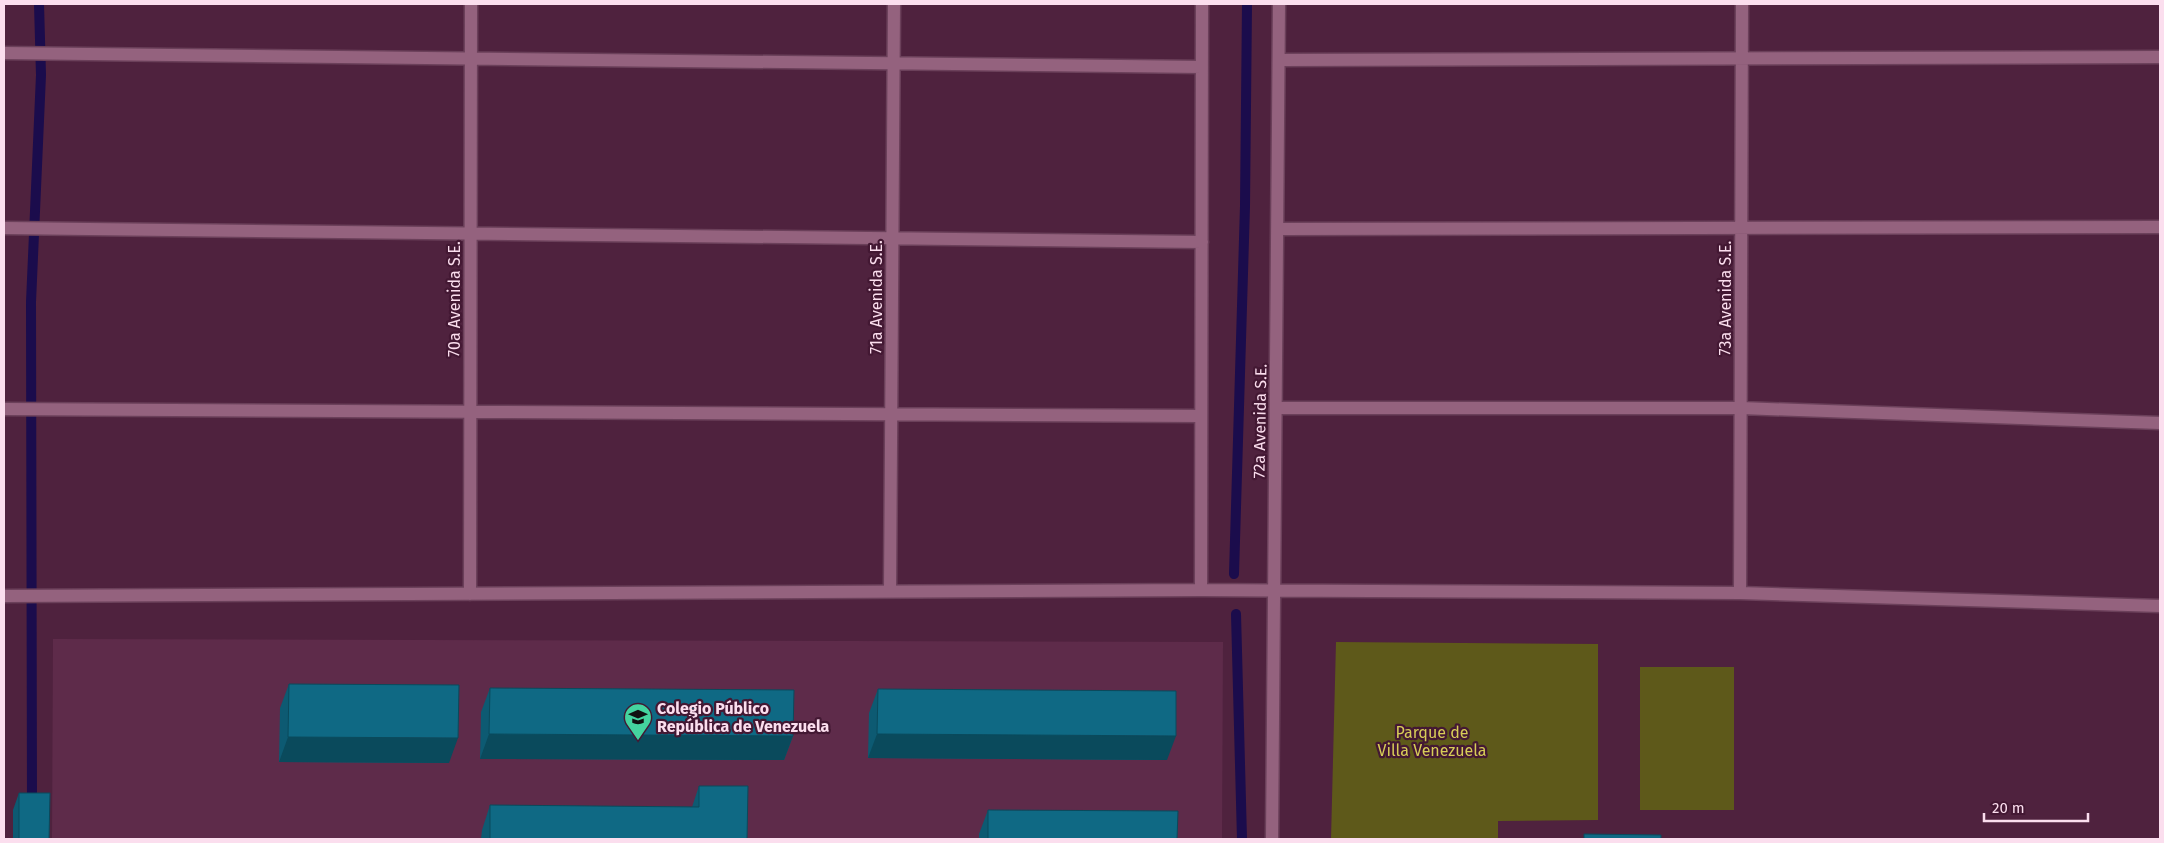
<svg xmlns="http://www.w3.org/2000/svg" width="2164" height="843" viewBox="0 0 2164 843" font-family="'Fira Sans',sans-serif">
<rect width="100%" height="100%" fill="#4f223e"/>
<path fill="#5e2b4a" d="M53,639l1170,3 -1,197h-1170z"/>
<path fill="#5e591a" d="M1336,642l262,2v176l-100,1v18h-167z
M1640,667h94v143h-94z"/>
<g fill="none" stroke-linecap="round" stroke-linejoin="round">
<path stroke="#1b0c4c" stroke-width="10" d="M1234,574l11,-368 2,-202
M1236,614l6,225
M32,806l-1,-504 10,-227 -2,-71"/>
<g stroke="#6b405a" stroke-width="15">
<path id="minor" d="M4,53l1198,14
M1279,60l881,-3
M4,228l1198,14
M1278,229l882,-2
M1276,408h465l419,15
M4,409l1197,7
M890,590l4,-586
M1201,590l1,-586
M1740,593l2,-589
M470,594l1,-590
M4,596l1197,-6 539,3 420,13
M1272,839l7,-835"/>
</g>
<use href="#minor" stroke="#94627e" stroke-width="12"/>
</g>
<path fill="#0d5a72" d="M289,684l160,79 -170,-1 1,-54z
M490,688l303,48 -9,24 -304,-1 1,-47z
M878,689l289,71 -299,-2 1,-45z
M699,786l48,53h-266l1,-9 8,-25 202,2z
M19,793l30,46h-36v-29z
M988,810l189,29h-198v-5z"/>
<path fill="#0a4a5c" d="M489,734l304,2 -9,24 -304,-1z
M877,734l299,2 -9,24 -299,-2z
M288,737l170,1 -9,25 -170,-1z"/>
<path fill="#0f6984" stroke="#0a4a5c" d="M289,684l170,1 -1,53 -170,-1z
M490,688l304,2 -1,46 -304,-2z
M878,689l298,2v45l-299,-2z
M699,786h49l-1,53h-257v-34l209,2z
M19,793h31l-1,46h-30z
M988,810l190,1 -1,28h-189z
M1584,834l77,1v4h-77z"/>
<defs>
<g id="school-pin" transform="scale(1.4375)"><path d="M0 17L-7.5 6A9.5 9.5 0 1 1 7.5 6Z" fill="#44d49f" stroke="#431833"/><path d="M0-5L7-2L0 1L-7-2ZM-4 1L0 2.5L4 1V4Q0 6-4 4Z" fill="#111"/></g>
</defs>
<g fill-rule="evenodd">
<use href="#school-pin" x="638" y="717"/>
</g>
<g text-anchor="middle" dominant-baseline="central" stroke-width="4.5" stroke-linejoin="round" paint-order="stroke">
<g font-size="16" fill="#fbdeee" stroke="#431833">
<text transform="translate(876 297) rotate(-90)">71a Avenida S.E.</text>
<text transform="translate(1725 298) rotate(-90)">73a Avenida S.E.</text>
<text transform="translate(454 299) rotate(-90)">70a Avenida S.E.</text>
<text transform="translate(1260 421) rotate(-89)">72a Avenida S.E.</text>
</g>
<g font-size="16" font-weight="bold" fill="#fbdeee" stroke="#431833" text-anchor="start">
<text x="657" y="708">Colegio Público<tspan x="657" dy="18">República de Venezuela</tspan></text>
</g>
<g font-size="16" fill="#d7cd57" stroke="#431833">
<text x="1432" y="732">Parque de<tspan x="1432" dy="18">Villa Venezuela</tspan></text>
</g>
</g>
<rect width="2164" height="843" fill="none" stroke="#fbdeee" stroke-width="10"/>
<path d="M1984 813v8h104v-8" fill="none" stroke="#fbdeee" stroke-width="2.5"/>
<text x="1992" y="813" font-size="15" fill="#fbdeee" stroke="#431833" stroke-width="4" paint-order="stroke">20 m</text>
</svg>
